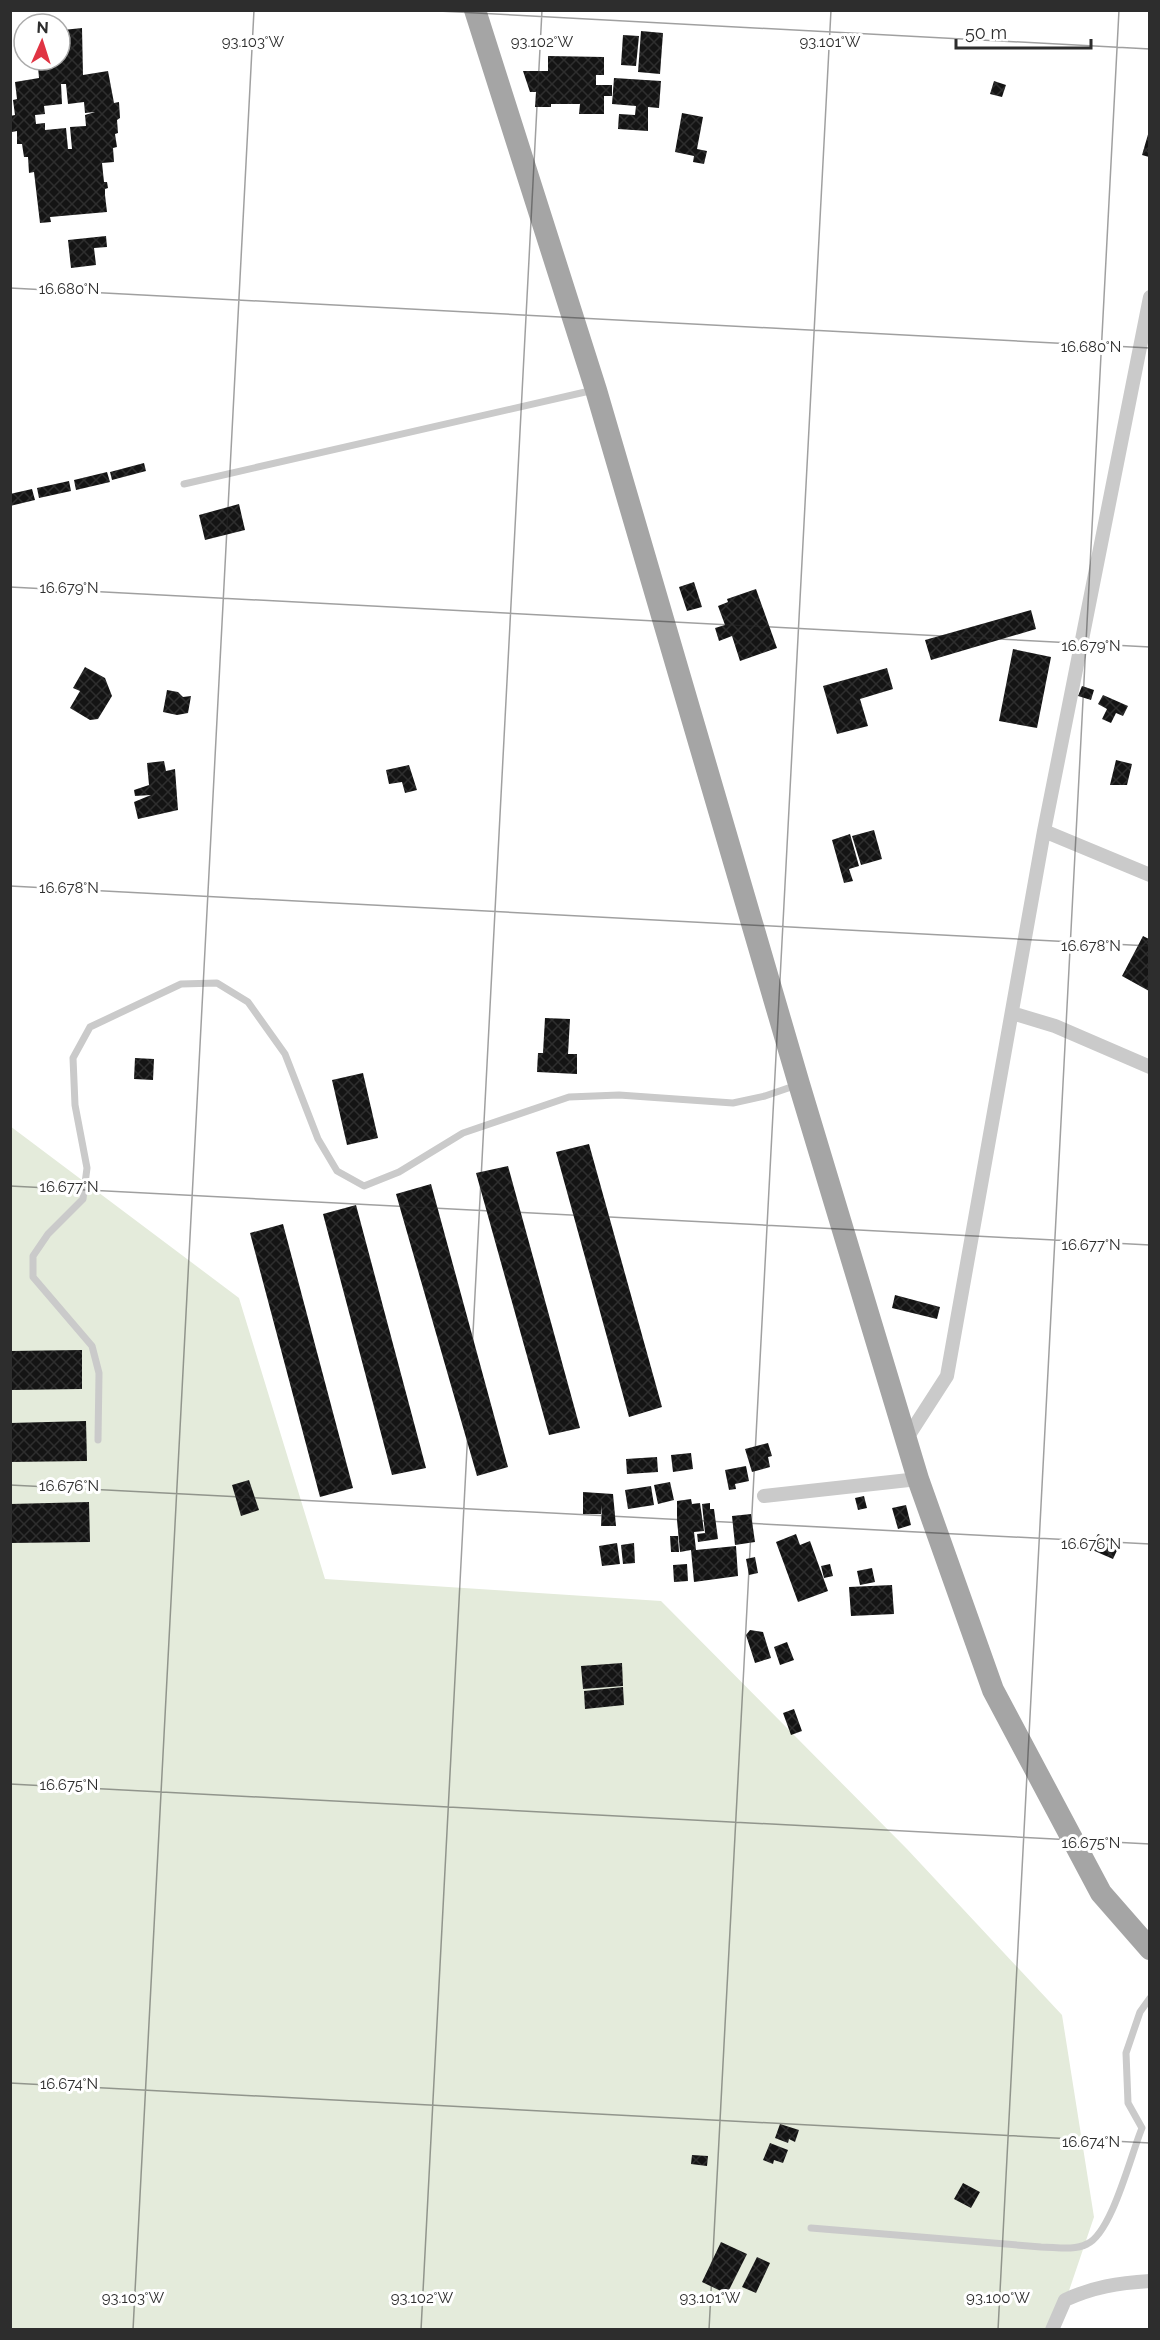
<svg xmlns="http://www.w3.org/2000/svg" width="1160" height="2340" viewBox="0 0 1160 2340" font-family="Raleway,sans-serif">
<defs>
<pattern id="building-cross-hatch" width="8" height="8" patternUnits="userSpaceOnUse" patternTransform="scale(1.5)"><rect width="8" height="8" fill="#141414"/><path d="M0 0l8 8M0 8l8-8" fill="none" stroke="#2e2e2e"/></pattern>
</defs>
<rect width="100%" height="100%" fill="#fff"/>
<path fill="#e4ebdb" d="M10,1126l229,172 86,281 336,22 246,248 155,166 32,202 -38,112h-1045z"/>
<path fill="url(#building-cross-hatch)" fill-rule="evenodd" d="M82,28l1,47 25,-4 6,32 5,-1 1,16 -3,2 1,13 -3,1 2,13 -4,1 1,14 -12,1 2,19h3l1,6 -3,1v6l2,17 -57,5 1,5 -11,1 -6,-51 -5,1 -1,-16h-4l-2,-13h-5v-13l-5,1 -2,-16 5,-1 -2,-15 4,-1 -2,-17 24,-4 -1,-11 -3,1 -1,-8h26v-10l6,-1 -3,-19zM61,84h5l2,20 16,-2 1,11 10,-1 -10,3 1,11 -16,1 2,22h-4l-2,-21 -21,2v-7l-9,1 -1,-9 10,-1 -1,-8 18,-2z
M641,31l22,2 -3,41 -22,-2z
M623,35l16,1 -3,30 -15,-1z
M548,56l56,1v18h-8v10h16v11h-8v18h-25l1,-10h-29v3h-16l1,-15h-6l-7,-21h25z
M614,78l47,3 -2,27 -11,-1v24l-30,-2 1,-15 16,1 1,-9 -24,-2z
M994,81l12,4 -4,12 -12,-3z
M682,113l21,4 -6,32 10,2 -3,13 -11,-2 1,-6 -19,-4z
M1149,131v26l-7,-2z
M106,236l1,11 -13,1 2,17 -25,3 -3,-28z
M144,463l2,8 -34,9 -2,-8z
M107,472l3,10 -34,8 -2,-10z
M69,481l2,10 -32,7 -2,-10z
M32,489l3,11 -25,6v-12z
M239,504l6,26 -40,10 -6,-25z
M694,582l8,25 -15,4 -8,-24z
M756,589l21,59 -37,13 -8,-25 -13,5 -4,-13 10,-3 -7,-19 10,-4 -1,-3z
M1031,610l5,19 -105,31 -6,-20z
M1013,649l38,8 -14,71 -38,-7z
M85,667l20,11 7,18 -14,23 -8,1 -20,-12 10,-17 -7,-3z
M887,668l6,21 -33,10 8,27 -31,8 -14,-48z
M1082,686l12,4 -3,10 -13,-4z
M167,690l11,2 5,5 8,-1 -3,17 -11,2 -14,-3z
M1103,695l25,11 -5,10 -7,-3 -5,10 -9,-4 5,-10 -9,-5z
M1116,760l16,4 -5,21h-17z
M164,761l2,10 9,-2 3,41 -40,9 -4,-17 17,-7 -16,1 -1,-6 15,-5 -2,-22z
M409,765l8,25 -12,3 -3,-11 -13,2 -3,-14z
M874,830l8,29 -21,6 -9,-29z
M850,834l9,32 -10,3 4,12 -9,2 -12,-43z
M1143,936l6,3v52l-27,-15z
M545,1018l25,1 -2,35h9v20l-40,-2 1,-19h5z
M135,1058l19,1 -1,21 -19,-1z
M363,1073l15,65 -31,7 -15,-65z
M589,1144l73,263 -33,10 -73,-265z
M508,1166l72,262 -31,7 -73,-262z
M431,1184l77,283 -31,9 -81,-282z
M356,1205l70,263 -34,7 -69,-261z
M283,1224l70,264 -33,9 -70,-264z
M895,1295l45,12 -3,12 -45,-11z
M82,1350v39l-72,1v-39z
M86,1421l1,40 -77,1v-39z
M768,1443l4,13 -4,1 2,10 -18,5 -7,-23z
M691,1453l2,16 -20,3 -2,-17z
M657,1457l1,15 -31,2 -1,-15z
M746,1466l3,15 -14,3 1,5 -7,1 -4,-20z
M249,1480l10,30 -18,6 -9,-31z
M670,1482l4,18 -16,4 -4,-19z
M651,1486l3,19 -26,4 -3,-19z
M583,1492l30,2 3,32h-15l1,-21 -1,9h-18z
M864,1496l3,12 -9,2 -3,-12z
M691,1499l1,5 8,-1 4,28 -10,1 2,18 40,-4 2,30 -44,6 -3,-32 -11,2 -3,-32v-19z
M89,1502l1,40 -80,1v-39z
M710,1503v6h4l4,30 -20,3 -1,-8 8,-1 -3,-29z
M906,1505l5,20 -13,4 -6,-21z
M751,1514l4,28 -20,3 -3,-29z
M796,1534l4,11 10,-4 18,50 -30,11 -22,-60z
M1098,1534l22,10 -7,15 -23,-10z
M670,1536h8l1,16h-8z
M617,1543l3,21 -18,2 -3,-20z
M634,1543l1,20 -12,1 -2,-19z
M755,1557l3,16 -9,2 -3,-16z
M687,1564l1,17 -14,1 -1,-17z
M830,1564l3,12 -9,2 -3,-12z
M872,1568l3,14 -15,3 -3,-14z
M892,1585l2,29 -43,2 -2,-29z
M750,1630l13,2 8,26 -16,5 -9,-28z
M787,1642l7,18 -14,5 -6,-18z
M622,1663l1,23 -40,3 -2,-23z
M623,1687l1,18 -39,4 -1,-18z
M794,1709l8,22 -11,4 -8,-22z
M780,2124l19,6 -4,12 -6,-3 -1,4 -13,-5z
M770,2143l18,7 -5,13 -9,-3 -1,4 -10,-4z
M692,2155l16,1 -1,10 -16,-2z
M963,2183l17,9 -9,16 -17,-9z
M721,2242l26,12 -20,40 -25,-12z
M757,2257l13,6 -14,30 -14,-6z"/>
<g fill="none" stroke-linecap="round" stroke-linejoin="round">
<path stroke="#cacaca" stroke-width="7" d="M184,484l410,-94
M98,1440l1,-67 -7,-27 -59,-69v-21l15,-22 35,-35 4,-31 -12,-63 -2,-47 17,-31 91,-43 36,-1 31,19 37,52 33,85 19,32 27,15 35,-14 64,-39 106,-36 50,-2 114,8 32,-7 32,-11
M811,2228l230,19c15,0 32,4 46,-3 25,-11 44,-90 55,-116l-14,-25 -2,-50 14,-41 10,-14"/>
<path stroke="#cacaca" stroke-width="14" d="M1044,831l106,44
M1012,1013l43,13 95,41
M907,1438l40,-62 97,-545 106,-534
M764,1496l154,-17
M1052,2330l13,-30c28,-13 53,-17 85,-19"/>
<path stroke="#a5a5a5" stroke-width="22" d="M475,10l121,380 203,694 119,395 75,211 108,203 49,56"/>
</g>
<path fill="none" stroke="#2d2d2d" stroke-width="1.5" stroke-opacity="0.45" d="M419,10l731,39M10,288l1140,60M10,587l1140,60M10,886l1140,60M10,1186l1140,59M10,1485l1140,59M10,1784l1140,60M10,2083l1140,60M133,2330l121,-2320M421,2330l121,-2320M709,2330l122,-2320M998,2330l121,-2320"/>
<g font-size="15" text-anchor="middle" fill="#2d2d2d" stroke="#fff" stroke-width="6" stroke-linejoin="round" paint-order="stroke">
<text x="253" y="47">93.103°W</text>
<text x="542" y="47">93.102°W</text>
<text x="830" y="47">93.101°W</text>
<text x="69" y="294">16.680°N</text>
<text x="1091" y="352">16.680°N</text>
<text x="69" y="593">16.679°N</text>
<text x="1091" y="651">16.679°N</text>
<text x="69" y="893">16.678°N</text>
<text x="1091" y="951">16.678°N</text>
<text x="69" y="1192">16.677°N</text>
<text x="1091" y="1250">16.677°N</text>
<text x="69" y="1491">16.676°N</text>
<text x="1091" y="1549">16.676°N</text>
<text x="69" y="1790">16.675°N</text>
<text x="1091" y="1848">16.675°N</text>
<text x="69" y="2089">16.674°N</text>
<text x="1091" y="2147">16.674°N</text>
<text x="133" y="2303">93.103°W</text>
<text x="422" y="2303">93.102°W</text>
<text x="710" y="2303">93.101°W</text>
<text x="998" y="2303">93.100°W</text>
</g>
<rect width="1160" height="2340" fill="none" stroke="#2d2d2d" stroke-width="24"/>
<g transform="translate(42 42) rotate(3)"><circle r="28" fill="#ffffff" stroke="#ababab" stroke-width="1.5"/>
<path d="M0-4.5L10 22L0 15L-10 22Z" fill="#e03443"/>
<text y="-9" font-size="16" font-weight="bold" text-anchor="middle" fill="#2d2d2d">N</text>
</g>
<path d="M956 39v9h135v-9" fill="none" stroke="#2d2d2d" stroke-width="3"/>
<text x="965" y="39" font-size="18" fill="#2d2d2d" stroke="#ffffff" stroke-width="4.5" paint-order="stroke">50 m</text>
</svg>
